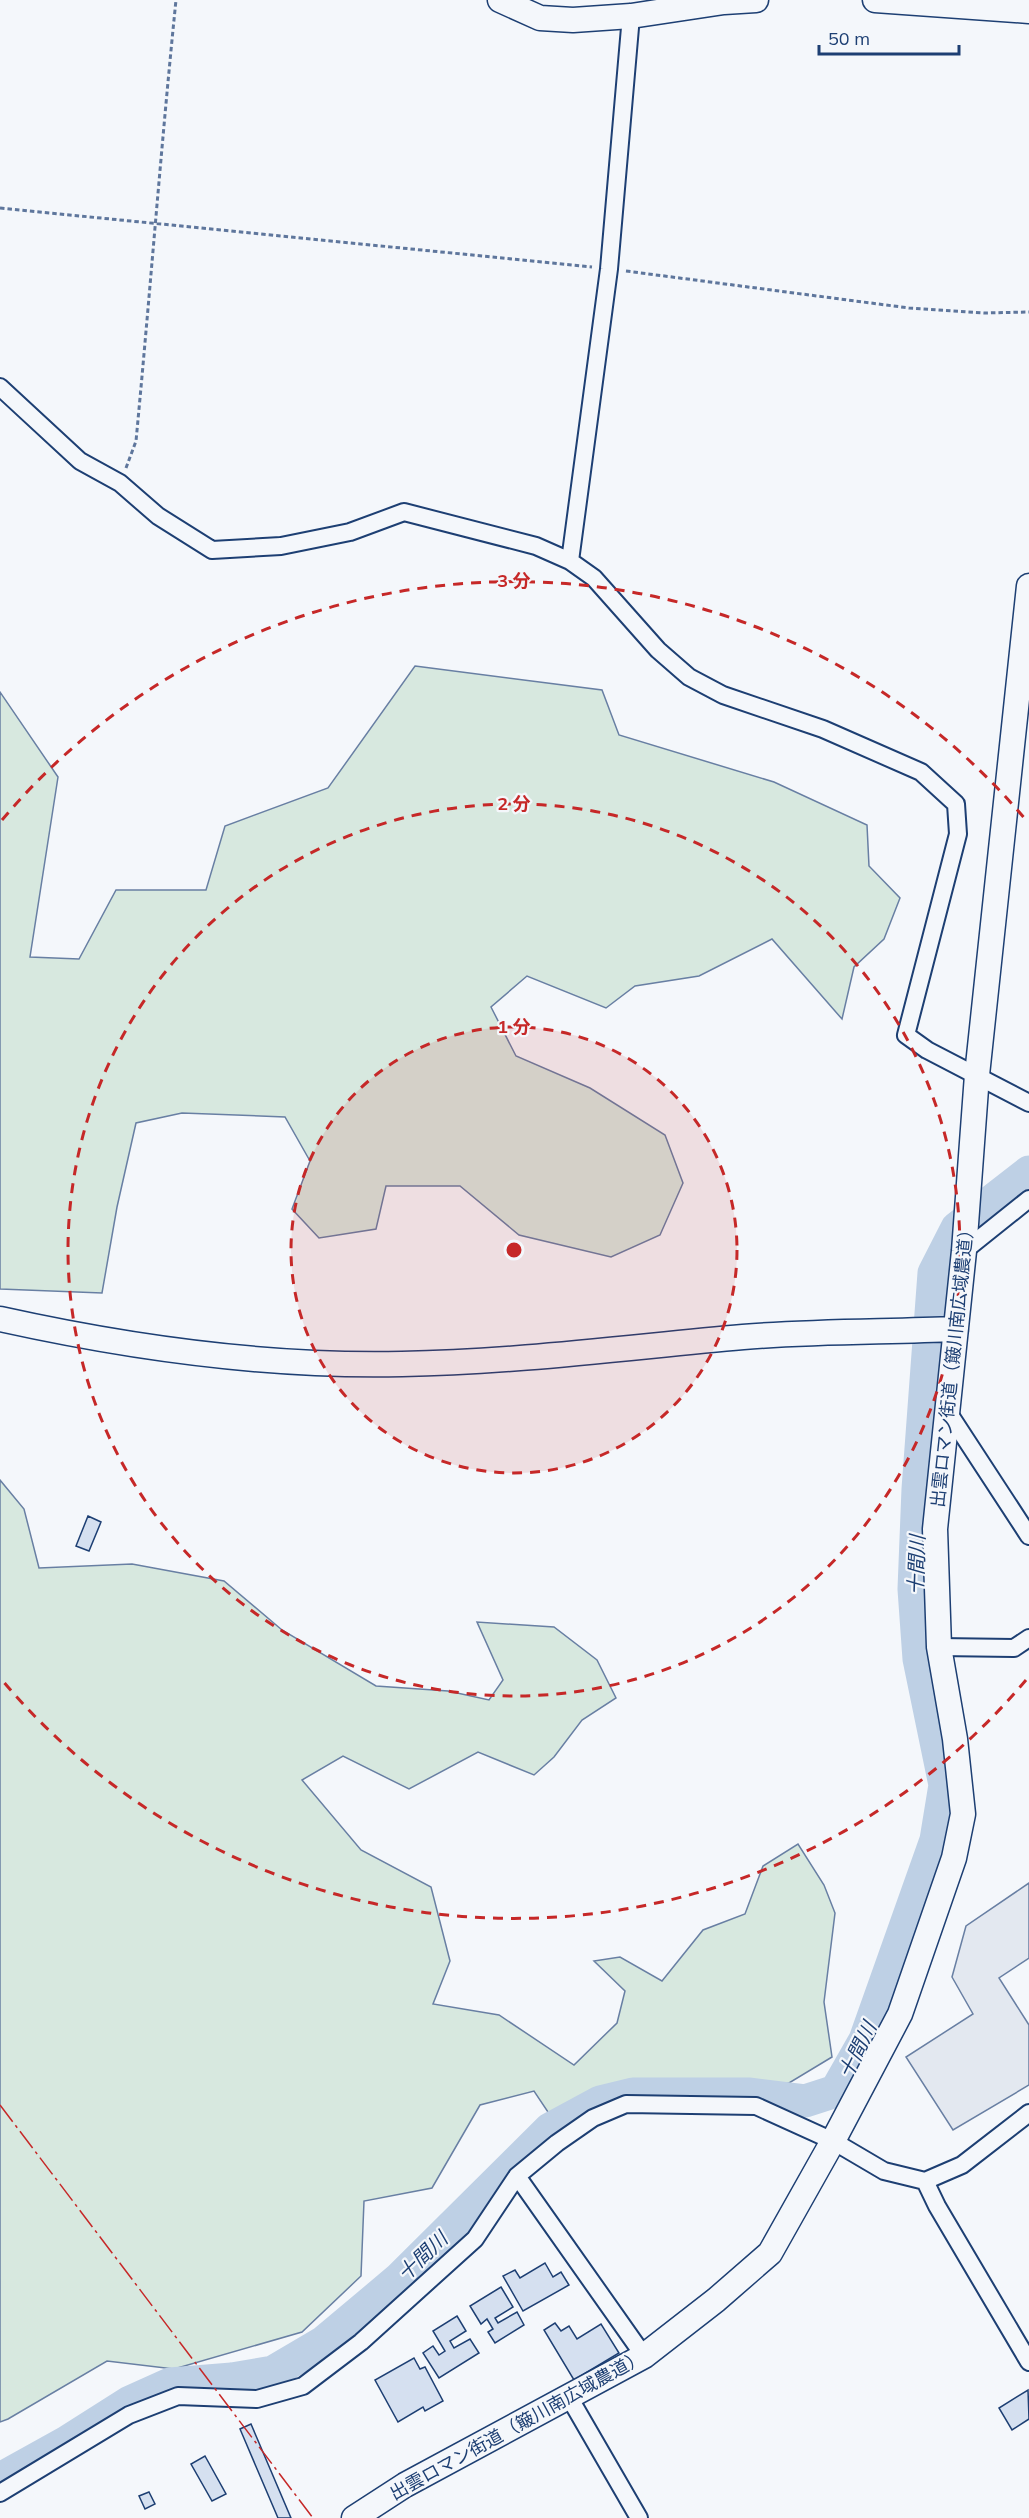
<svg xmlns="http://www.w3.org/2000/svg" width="1029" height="2518" viewBox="0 0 1029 2518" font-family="Mulish,'Noto Sans JP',sans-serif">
<rect width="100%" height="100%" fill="#f4f7fb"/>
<path fill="#d7e8df" stroke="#687fa3" stroke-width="1.5" d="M415,666l187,24 17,45 155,47 93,43 2,41 31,32 -16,41 -30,28 -12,52 -70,-80 -73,37 -64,10 -29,22 -79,-32 -36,31 25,49 74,32 75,47 18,48 -23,52 -49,22 -92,-22 -59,-49h-74l-10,43 -57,9 -27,-29 18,-48 -25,-44 -103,-4 -46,10 -19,84 -15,86 -102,-4v-597l58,85 -28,180 49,2 37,-69h90l19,-64 103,-38z
M0,1480l24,29 15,59 93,-4 92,17 58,49 94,56 72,5 41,9 14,-20 -26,-58 77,5 43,33 19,38 -34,22 -28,37 -20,18 -56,-23 -69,37 -66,-33 -41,24 59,70 70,37 19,74 -17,43 66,11 75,50 43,-42 8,-32 -31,-30 26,-4 42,24 41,-51 42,-16 18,-48 35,-22 26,41 11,28 -11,89 8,55 -43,26 -168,4 -69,31 -18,-27 -54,14 -48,83 -68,13 -3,75 -59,56 -128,37 -67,-8 -99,58 -8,3z"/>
<path fill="#e3e8f0" stroke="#687fa3" stroke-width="1.5" d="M1029,1883v75l-30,20 30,47v60l-76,45 -47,-73 67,-43 -21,-37 14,-51z"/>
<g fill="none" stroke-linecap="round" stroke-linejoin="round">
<path stroke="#bed0e5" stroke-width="33" d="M0,2479l67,-37 63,-40 40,-18 62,-5 41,-7 51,-30 75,-63 151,-150 50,-27 33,-8h115l57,7 31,-10 29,-51 71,-200 9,-55 -26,-126 -5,-70 4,-100 16,-216 23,-45 72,-56"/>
</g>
<path fill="#d5e0f0" stroke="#1d3f73" stroke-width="1.5" d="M88,1516l13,6 -12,29 -13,-5z
M545,2263l8,14 8,-5 8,13 -46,26 -20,-35 12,-6 5,8z
M501,2287l12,20 -18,11 3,5 19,-11 7,13 -29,18 -7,-11 5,-3 -6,-10 -6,5 -11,-18z
M457,2316l9,15 -16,10 4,7 16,-9 9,14 -40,25 -16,-25 10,-7 6,9 6,-4 -12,-20z
M555,2323l6,8 8,-5 8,13 24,-15 18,29 -45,27 -30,-50z
M414,2358l6,11 5,-2 18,34 -18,10 -2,-4 -25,15 -23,-42z
M1028,2390l1,29 -17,11 -13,-22z
M251,2424l40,94h-13l-38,-89z
M205,2456l21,38 -14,7 -21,-37z
M149,2492l6,12 -10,5 -6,-13z"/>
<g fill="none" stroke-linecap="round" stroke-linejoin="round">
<g stroke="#1d3f73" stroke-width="20">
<path id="street" d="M0,387l80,74 40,22 38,33 54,34 69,-4 69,-14 54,-20 132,34 34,15 24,17 64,72 31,27 34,18 100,34 98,43 35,32 2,30 -52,201 21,15 102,53
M570,561l39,-292 22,-253
M964,1251l65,-52
M946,1409l83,127
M939,1647l75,1 15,-10
M517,2176l127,180
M925,2181l12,25 92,156
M569,2397l70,121
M0,2493l129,-78 49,-19 79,3 46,-13 58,-44 114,-103 42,-63 40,-33 36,-25 33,-14 130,2 77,35 51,30 41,10 37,-16 67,-52"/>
</g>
<g stroke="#1d3f73" stroke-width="27">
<path id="secondary" d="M500,0l40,18 33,2 58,-4 93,-14 32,-2
M875,0l154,11
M0,1319c131,29 268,48 402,45 114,-2 228,-17 341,-27 71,-6 142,-5 213,-8
M354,2518l51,-33 239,-129 72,-56 54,-47 63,-112 67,-127 54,-156 9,-44 -8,-75 -16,-92 -4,-118 29,-278 13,-176 52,-489"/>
</g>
<path stroke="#5e769c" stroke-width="3" stroke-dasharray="4.5 3" stroke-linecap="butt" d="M0,208l592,59
M626,271l283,37 76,5 44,-1
M126,468l10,-27c14,-147 25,-294 40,-441"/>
<use href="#street" stroke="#f4f7fb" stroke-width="16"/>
<use href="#secondary" stroke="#f4f7fb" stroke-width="24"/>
<path stroke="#c62828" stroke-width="1.5" stroke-dasharray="21 4.5 3 4.5" stroke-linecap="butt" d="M0,2105l313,413"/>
</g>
<circle cx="514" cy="1250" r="223" fill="#c62828" fill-opacity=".12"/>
<g fill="none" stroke="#c62828" stroke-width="3" stroke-dasharray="10 8">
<circle cx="514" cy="1250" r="223"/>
<circle cx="514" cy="1250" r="446"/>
<path d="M1026 1680A669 669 0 0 1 2 1680M2 820A669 669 0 0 1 1026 820"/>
</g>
<g text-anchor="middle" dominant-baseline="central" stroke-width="4.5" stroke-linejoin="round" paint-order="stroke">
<g font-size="18" fill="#1d3f73" stroke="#f4f7fb">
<text transform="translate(952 1364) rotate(-84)">出雲ロマン街道（簸川南広域農道）</text>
<text transform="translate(517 2425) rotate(-29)">出雲ロマン街道（簸川南広域農道）</text>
</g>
<g font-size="20" font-style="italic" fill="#1d3f73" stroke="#f4f7fb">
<text transform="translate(916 1565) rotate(-88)">十間川</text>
<text transform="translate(857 2050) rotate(-64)">十間川</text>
<text transform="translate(422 2256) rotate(-44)">十間川</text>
</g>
</g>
<circle cx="514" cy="1250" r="9" fill="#c62828" stroke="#f4f7fb" stroke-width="3"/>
<g font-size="18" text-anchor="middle" font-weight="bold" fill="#c62828" stroke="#f4f7fb" stroke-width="4.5" stroke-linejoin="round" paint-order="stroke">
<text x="514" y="587">3 分</text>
<text x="514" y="810">2 分</text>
<text x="514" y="1033">1 分</text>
</g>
<path d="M819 45v9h140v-9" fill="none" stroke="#1d3f73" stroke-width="3"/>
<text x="828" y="45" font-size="18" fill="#1d3f73" stroke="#f4f7fb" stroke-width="4.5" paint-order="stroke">50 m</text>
</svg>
